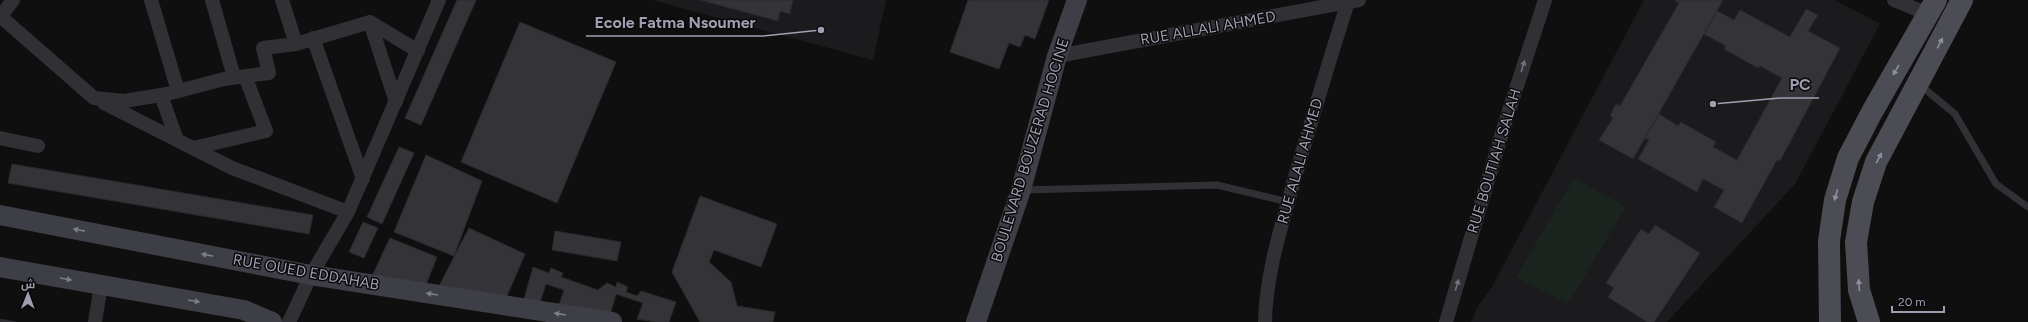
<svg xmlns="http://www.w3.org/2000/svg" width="2028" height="322" viewBox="0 0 2028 322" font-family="Figtree,Cairo,sans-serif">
<rect width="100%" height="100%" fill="#0f0f10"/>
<path fill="#1b1b1d" d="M652,0h234l-13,60z
M1644,0h191l45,24 -85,160 -128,138h-196l7,-16 14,-19z"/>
<path fill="#1b231e" d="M1574,178l52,29 -58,97 -52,-27z"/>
<path fill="#343438" stroke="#2a292c" d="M457,0h19l-55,125 -16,-7z
M700,0h93l-3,14 -10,-3 -2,10z
M968,0h81l-14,39 -10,-4 -5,12 -11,-4 -10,26 -49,-17z
M1674,0h49l-90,159 -34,-19 14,-22 -3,-3 6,-11 4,2 59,-103z
M1806,9l12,6 -10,16 32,17 -60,113 -3,-1 -35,63 -28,-16 10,-17 -21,-11 -6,13 -59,-33 11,-19 -4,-2 14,-24 19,12 3,-4 35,20 -3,5 24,13 45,-82 -22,-12 -2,2 -34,-19 2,-3 -22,-12 13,-23 17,9 6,-10 50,27z
M520,22l96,40 -59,141 -96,-41z
M399,147l15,6 -32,71 -15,-7z
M426,155l56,26 -28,75 -60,-24z
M12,164l301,51 -4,19 -301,-51z
M700,196l77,28 -16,43 -47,-17 -5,12 22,20 6,24 38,6 -2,10h-73l-28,-50z
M363,222l15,6 -14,30 -15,-6z
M1655,225l45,28 -46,69h-7l-39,-25 6,-9 -8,-5 35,-54 8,5z
M469,228l56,26 -18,42 -68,-10z
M555,231l66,11 -4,19 -65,-11z
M390,238l47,19 -11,28 -54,-9z
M533,267l16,6 2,-5 12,5 -2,4 37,13 9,-7 9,4 1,-5 11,5 -2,5 11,4 4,-5 35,11 -7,20h-13l-19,-3 6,-16 -27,-9 -6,21 -51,-10 5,-15 -18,-6 -6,18 -16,-3z
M0,319l16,3h-16z"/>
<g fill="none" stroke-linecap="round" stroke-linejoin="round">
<path stroke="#313035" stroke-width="7" d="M1920,85l35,29 41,70 32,23
M1023,190l194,-5 71,17"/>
<path stroke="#313035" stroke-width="14" d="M151,0l27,91
M212,0l22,77
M282,0l14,44 74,-22 48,29
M1894,0l34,14
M0,16l94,82 30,3 43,-7 57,-15 45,-6 -6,-25 33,-4
M0,17l13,-17
M370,22l26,80
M313,38l50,141
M1057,56l302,-56
M161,95l16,45
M104,103l128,65 116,44
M0,138l38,8
M193,148l73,-17 -21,-55
M95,322l6,-37
M289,322l22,-47 37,-63 91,-212
M1265,322c1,-50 17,-97 30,-145 17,-58 34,-117 53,-175
M1446,322l59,-199 40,-123"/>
<path stroke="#3e3e46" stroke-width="20" d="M0,215l311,60 301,47
M0,267l244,43 28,12
M976,322l45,-132 36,-134 20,-56"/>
<path stroke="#4c4c55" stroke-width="22" d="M1830,322l-1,-81 6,-41 13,-42 24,-46 64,-112
M1869,322l-10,-32 -3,-48 7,-40 13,-40 86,-162"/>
</g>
<defs><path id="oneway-solid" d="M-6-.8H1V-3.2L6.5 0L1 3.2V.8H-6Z"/></defs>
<g fill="#8e8e9f">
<use href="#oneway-solid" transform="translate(1940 43) rotate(-63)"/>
<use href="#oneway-solid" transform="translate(1896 70) rotate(120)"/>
<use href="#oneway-solid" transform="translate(1879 158) rotate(-63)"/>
<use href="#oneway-solid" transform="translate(1836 195) rotate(106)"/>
<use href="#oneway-solid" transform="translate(1859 285) rotate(-94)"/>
</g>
<g fill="#737380">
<use href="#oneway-solid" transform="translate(1523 66) rotate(-72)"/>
<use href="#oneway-solid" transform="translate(1457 285) rotate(-73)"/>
</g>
<g fill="#7d7d8c">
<use href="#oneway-solid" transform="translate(79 230) rotate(-169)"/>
<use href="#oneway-solid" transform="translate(207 255) rotate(-169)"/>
<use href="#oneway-solid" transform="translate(66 279) rotate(10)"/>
<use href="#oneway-solid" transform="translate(432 294) rotate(-171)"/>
<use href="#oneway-solid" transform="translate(194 301) rotate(10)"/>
<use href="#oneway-solid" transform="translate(560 314) rotate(-171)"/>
</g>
<g text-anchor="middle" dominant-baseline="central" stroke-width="3" stroke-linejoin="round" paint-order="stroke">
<g font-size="15" fill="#9f9fb2" stroke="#0a0a0b">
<text transform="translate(1208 28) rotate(-10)">RUE ALLALI AHMED</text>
<text transform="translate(1030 150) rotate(-73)">BOULEVARD BOUZERAD HOCINE</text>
<text transform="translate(1300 161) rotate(-74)">RUE ALALI AHMED</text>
<text transform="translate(1494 161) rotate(-73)">RUE BOUTIAH SALAH</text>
<text transform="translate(306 272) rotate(10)">RUE OUED EDDAHAB</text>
</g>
</g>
<path fill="none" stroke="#9f9fb2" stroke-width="1.5" d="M821 30L763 36H586M1713 104L1781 98H1819"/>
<g fill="#9f9fb2" stroke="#0a0a0b" stroke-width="1.5">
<circle cx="821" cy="30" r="4"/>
<circle cx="1713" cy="104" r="4"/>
</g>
<g font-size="16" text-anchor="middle" font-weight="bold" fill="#9f9fb2" stroke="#0a0a0b" stroke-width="3" stroke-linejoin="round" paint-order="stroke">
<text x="675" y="28">Ecole Fatma Nsoumer</text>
<text x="1800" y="90">PC</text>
</g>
<g transform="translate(28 294) rotate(1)" stroke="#0a0a0b" stroke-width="3" paint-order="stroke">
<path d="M0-3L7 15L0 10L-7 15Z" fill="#9f9fb2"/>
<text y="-6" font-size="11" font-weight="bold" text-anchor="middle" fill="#9f9fb2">ش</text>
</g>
<path d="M1892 306v6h52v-6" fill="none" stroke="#9f9fb2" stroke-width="2"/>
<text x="1898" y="306" font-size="12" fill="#9f9fb2" stroke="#0a0a0b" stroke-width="3" paint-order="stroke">20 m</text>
</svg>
